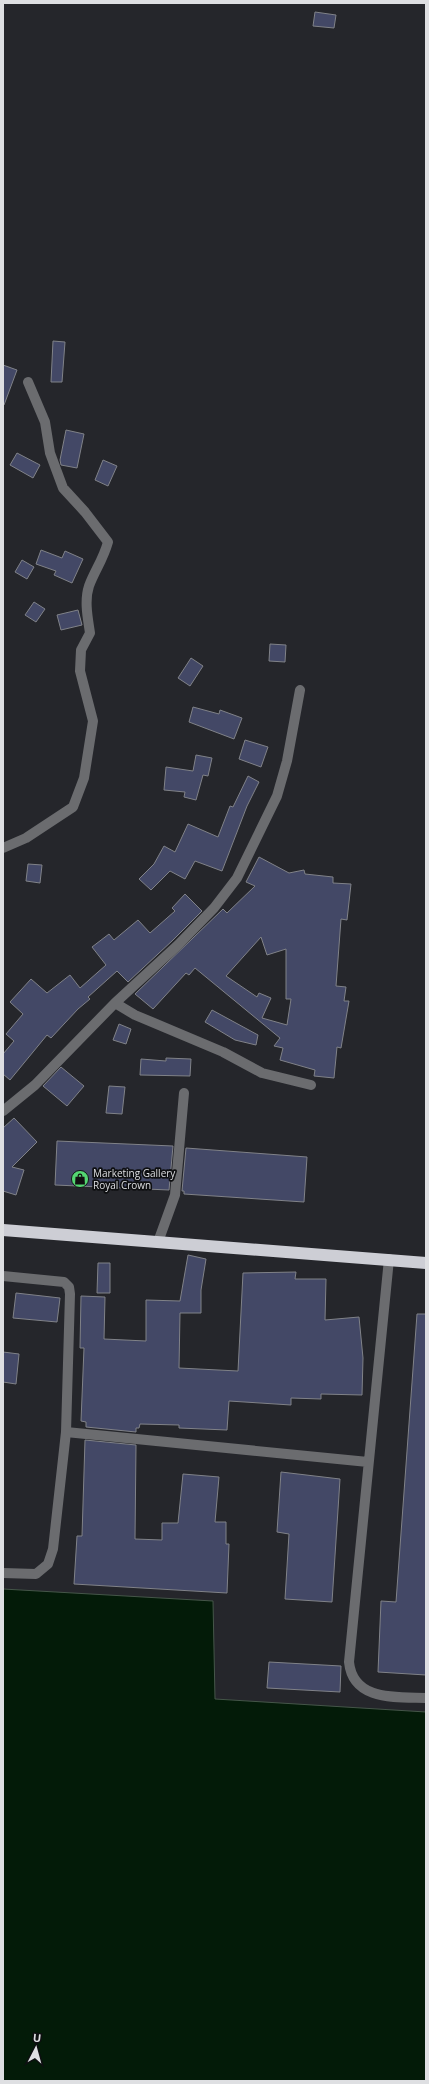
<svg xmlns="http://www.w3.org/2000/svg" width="429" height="2084" viewBox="0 0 429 2084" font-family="'Open Sans',sans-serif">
<rect width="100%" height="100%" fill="#25262b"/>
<path fill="#031b08" stroke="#455649" d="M3,1589l210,12 2,98 211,13v369h-423z"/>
<path fill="#434866" stroke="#808288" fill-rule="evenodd" d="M315,12l21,3 -2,13 -21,-2z
M53,341l12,1 -3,40h-11z
M3,365l14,5 -13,35h-1z
M66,430l18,4 -7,34 -16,-3 -1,-5z
M17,453l23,12 -7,13 -23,-13z
M103,460l14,6 -9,20 -13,-6z
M41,550l21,8 3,-7 18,8 -11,24 -18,-8 2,-4 -20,-7z
M22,560l12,7 -7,12 -12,-7z
M34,602l11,7 -9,13 -11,-7z
M78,610l4,15 -21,5 -4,-15z
M270,644l16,1 -1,17 -16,-1z
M191,658l12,8 -13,20 -12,-8z
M193,707l26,7 1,-4 22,8 -8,21 -45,-17z
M245,740l23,7 -7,20 -22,-8z
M196,755l16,3 -4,18 -5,-1 -7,25 -12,-3 1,-5 -21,-2 2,-23 27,4z
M248,776l11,6 -12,24 -25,65 -27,-10 -10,18 -15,-8 -19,19 -12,-11 15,-15 10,-18 11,6 13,-28 30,13 12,-31 3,1z
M259,857l30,16 15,-3 1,4 28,3v6l18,1 -4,36 -6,-1 -5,67 10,1 -2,14h5l-8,47 -4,-1 -3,31 -20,-2 1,-6 -35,-10 3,-12 -9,-2 6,-8 -85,-70 -6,7 -3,-2 -33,36 -18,-15 88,-85 4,4 28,-27 -9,-4zM261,937l6,18 19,-6v50h5l-4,26 -25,-7 9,-20 -12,-5 -2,4 -31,-21z
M28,864l14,1 -2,18 -14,-2z
M185,894l17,17 -29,29 -45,42 -11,-11 -29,26 2,2 -12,10 -27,29 -4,-3 -37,45 -7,-6v-20l11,-13 -8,-7 17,-20 -13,-12 21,-23 16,14 23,-18 10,13 26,-23 -14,-18 17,-13 5,6 24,-20 12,13 25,-22 -3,-3z
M212,1010l46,25 -2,10 -21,-5 -30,-18z
M119,1024l12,5 -5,15 -13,-4z
M166,1058l25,1 -1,17 -50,-1 1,-16 25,2z
M61,1067l23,19 -17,20 -24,-20z
M109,1086l16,1 -3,27 -16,-1z
M14,1118l23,24 -25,25 12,3 -8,25 -13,-4v-63z
M57,1141l116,5 -4,44 -114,-5z
M186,1148l121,9 -3,45 -120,-8v-3h-2z
M188,1255l18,4 -5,31v23h-21l-1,55 59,3 5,-98 53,-1 -1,7h31l-1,41 34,-3 4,41 -1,37 -41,-1v5l-30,-1v7l-62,-4 -2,29 -48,-2v-3l-39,-1 -1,4h-3v4l-50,-5v-5l-5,-1 3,-73h-4l1,-52 24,1 -1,42 42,2v-41l34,1z
M98,1263h12v30h-13z
M16,1293l44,5 -3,24 -44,-4z
M417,1314h9v361l-48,-3 3,-71 15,1z
M3,1352l16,2 -3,30 -13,-2z
M85,1440l51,5 -1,94 27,1v-17h16l5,-49 36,3 -4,45h11v22h3l-2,49 -153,-9 3,-48h5z
M281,1472l59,7 -8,123 -47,-3 4,-65 -12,-2z
M269,1662l72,4 -1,26 -73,-4z"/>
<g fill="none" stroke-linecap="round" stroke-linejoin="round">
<path stroke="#6b6c6f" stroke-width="10" d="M3,848l23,-10 47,-31 11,-29 9,-57 -13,-50 1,-21 9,-17c-2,-14 -6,-32 -1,-47 6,-16 14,-26 19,-44l-23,-30 -22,-24 -13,-35 -5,-31 -17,-40
M115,1003l20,12 88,37 39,21 49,12
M3,1111l32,-26 80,-82 63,-58 36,-37 23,-30 40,-82 10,-35 13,-71
M158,1242l17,-47 9,-102
M389,1259l-40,403c4,39 46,35 77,36
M3,1276l61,6 5,5 1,7 -4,138 -13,117 -5,15 -12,10 -33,-1
M66,1432l302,30"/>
<path stroke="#cdced5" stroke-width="12" d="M3,1230l423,33"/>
</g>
<defs>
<g id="shop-disc" transform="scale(0.9)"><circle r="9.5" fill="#54d672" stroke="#0e0f11"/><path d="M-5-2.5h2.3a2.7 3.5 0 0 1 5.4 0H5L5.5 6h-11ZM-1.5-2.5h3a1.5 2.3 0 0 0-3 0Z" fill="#111"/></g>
</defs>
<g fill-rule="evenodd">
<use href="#shop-disc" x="80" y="1179"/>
</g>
<g text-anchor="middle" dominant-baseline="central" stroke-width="3.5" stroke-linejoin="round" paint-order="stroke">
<g font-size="10" fill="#dedfe2" stroke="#0e0f11" text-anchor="start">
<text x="93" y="1173">Marketing Gallery<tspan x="93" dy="12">Royal Crown</tspan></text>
</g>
</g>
<rect width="429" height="2084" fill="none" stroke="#dedfe2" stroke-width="8"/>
<g transform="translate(36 2048) rotate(6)" stroke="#0e0f11" stroke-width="3" paint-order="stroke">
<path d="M0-3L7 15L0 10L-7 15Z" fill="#dedfe2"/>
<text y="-6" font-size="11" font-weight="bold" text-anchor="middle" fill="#dedfe2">U</text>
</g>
</svg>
